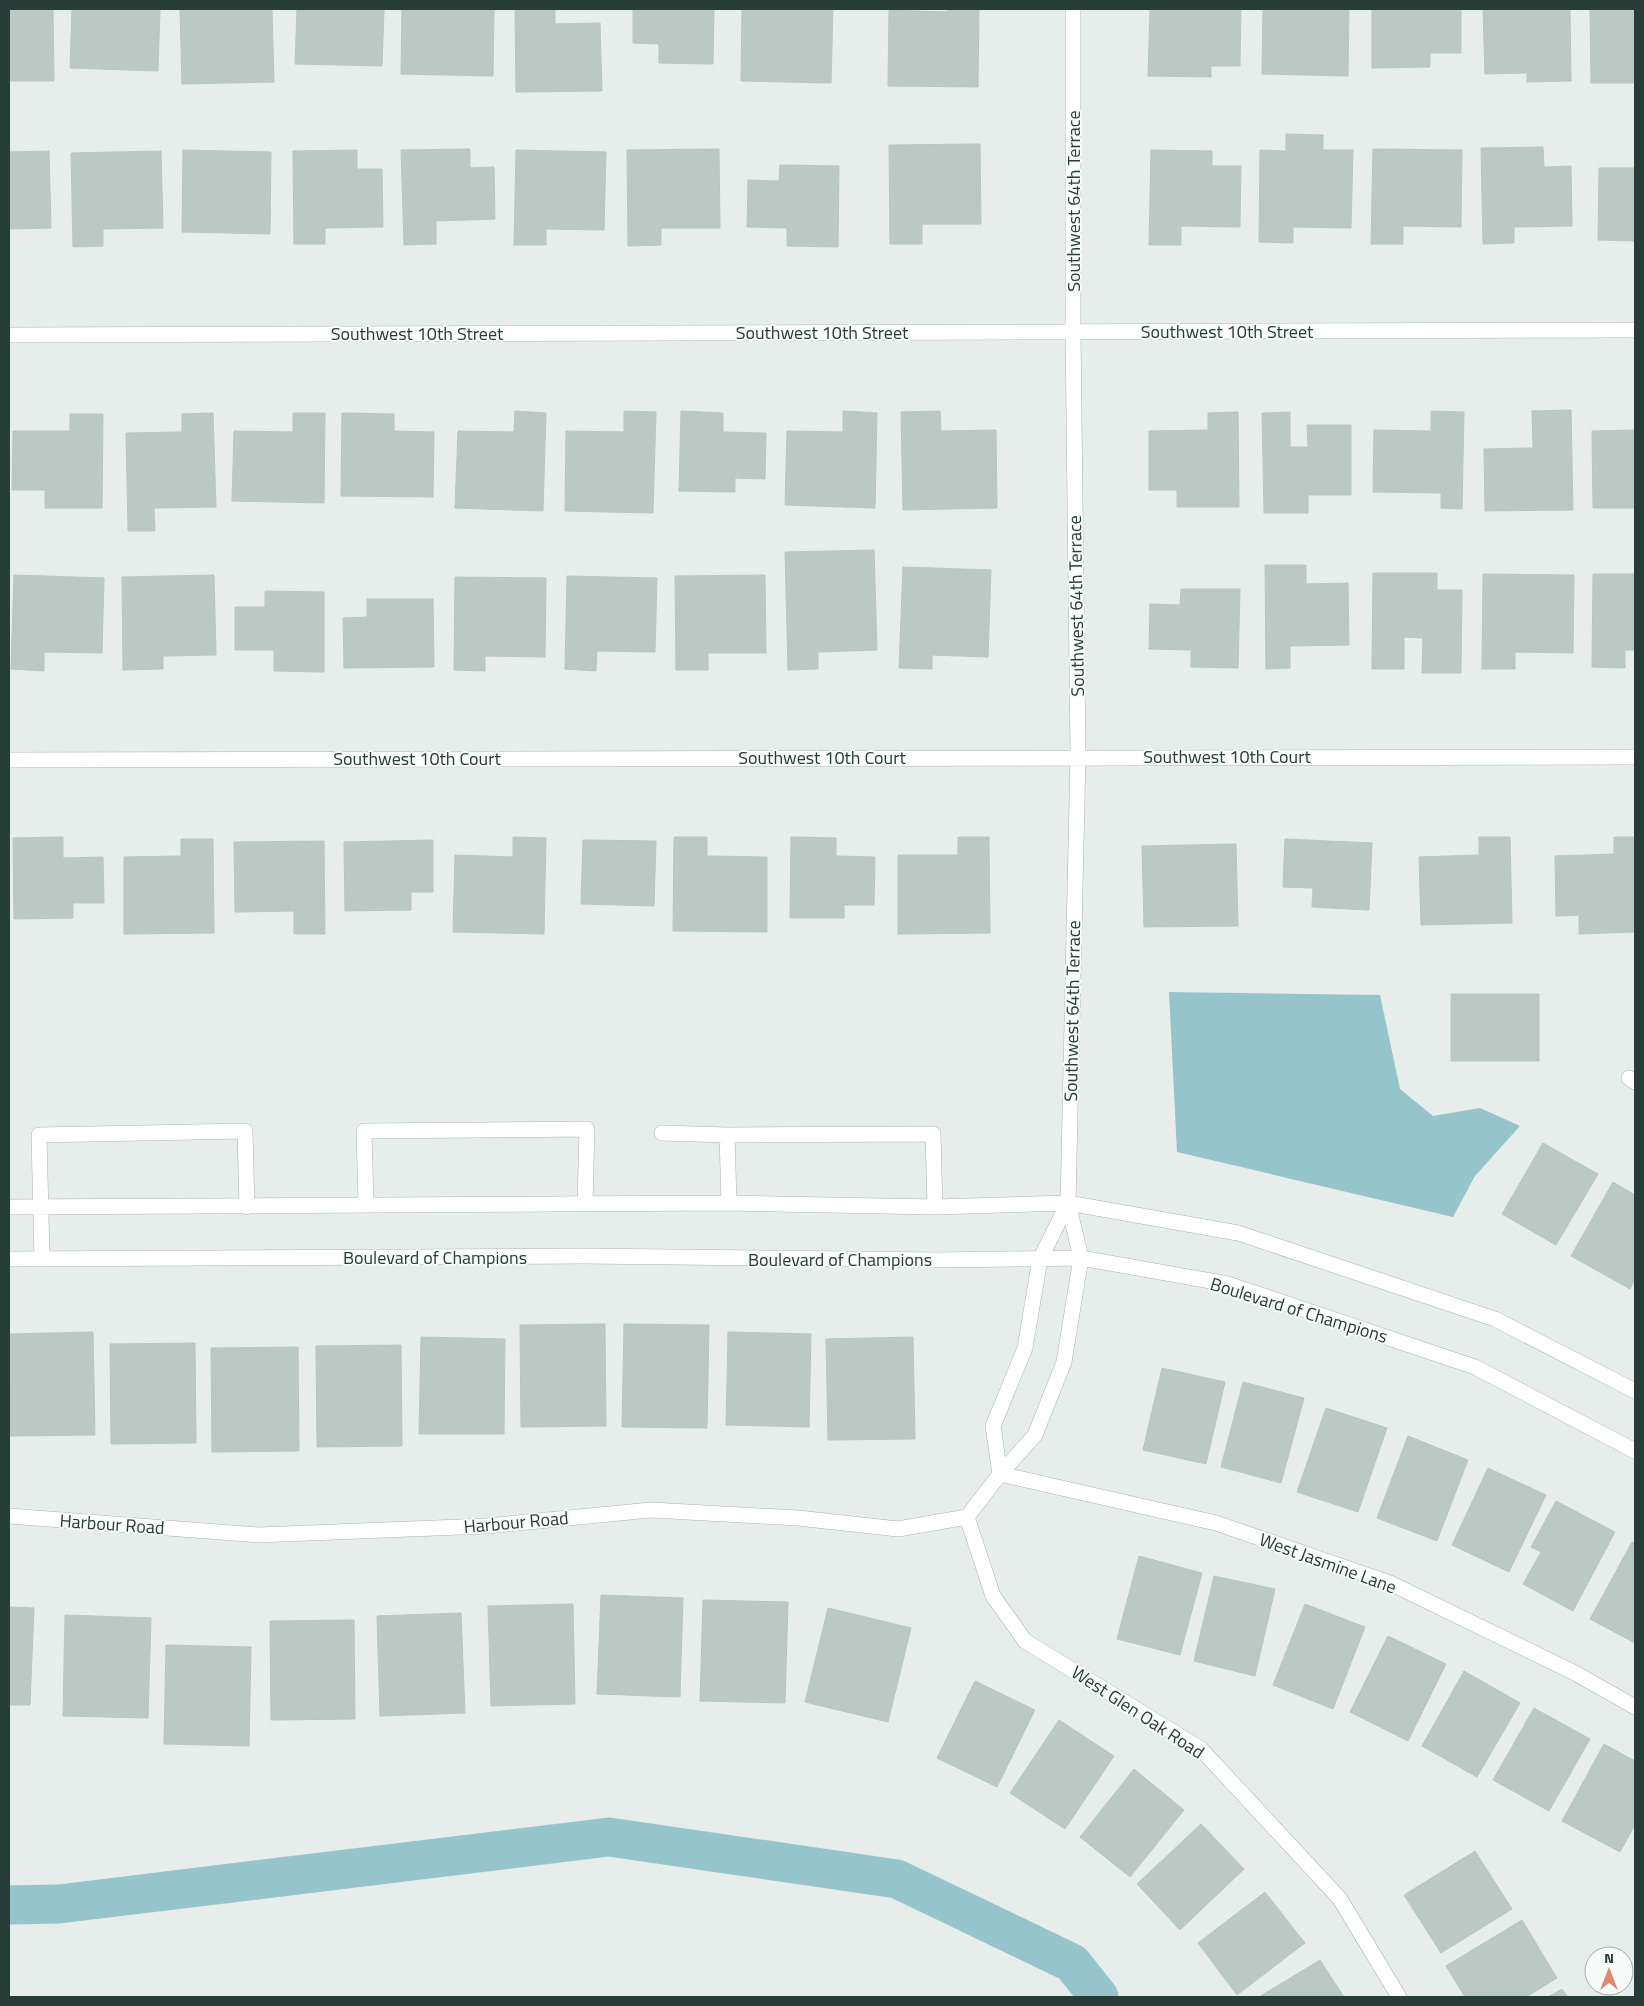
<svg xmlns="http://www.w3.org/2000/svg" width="1644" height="2006" viewBox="0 0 1644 2006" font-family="'Titillium Web',sans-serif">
<rect width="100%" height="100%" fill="#e6edea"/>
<path fill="#95c5cb" d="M1169,992l211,3 20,94 33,27 47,-8 40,18 -45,50 -22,41 -276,-65z"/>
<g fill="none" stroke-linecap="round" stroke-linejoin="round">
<path stroke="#95c5cb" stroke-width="39" d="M9,1905l50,-1 550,-67 288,42 175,84 27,34"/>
</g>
<path fill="#bcc8c3" stroke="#b9c6c0" d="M9,9h44l1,72h-45z
M72,9h88l-2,62 -88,-3z
M180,9h92l2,73 -92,2z
M297,9h87l-2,57 -87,-2z
M402,9h92l-1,67 -92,-2z
M515,9h40v15l45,-1 2,68 -86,1z
M633,9h81l-1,55 -54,-1v-19l-26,-1z
M742,9h91l-2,74 -90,-2z
M948,9h31l-1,78 -90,-1 1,-76 59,2z
M1150,9h91l-1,57h-29v11l-63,-1z
M1263,9h86l-1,67 -86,-2z
M1372,9h89v44h-31v14l-58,1z
M1483,9h87l1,72 -44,1v-9l-42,1z
M1590,9h45v74h-44z
M1286,134l37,1v15h30l-2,78 -58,-1v16l-34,-1 1,-92 26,1z
M980,144l1,80h-59v20h-32l-1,-99z
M1543,147l1,20 27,-1 1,60 -58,1v16l-31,1 -2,-96z
M470,149v19l24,-1 1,52 -59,2v23l-32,1 -3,-95z
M719,149l1,79h-59v17l-33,1 -1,-96z
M1373,149l89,1 -1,77 -58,-1v18h-32z
M183,150l88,2 -1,82 -88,-2z
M357,150v19h25l1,58 -58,1v16h-31l-1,-93z
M516,150l90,2 -2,78 -58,-1v16h-32z
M1151,150l61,1v15h29l-1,61 -59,-1v19h-32z
M49,151l2,77 -42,1v-77z
M161,151l2,77 -60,1v17l-30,1 -2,-94z
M780,165l59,1 -1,81 -51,-1v-18l-40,-1 1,-47 31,1z
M1599,168h36v73l-37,-1z
M1571,410l2,100 -88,1 -1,-62 49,-1 -1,-37z
M515,411l31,2 -3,98 -88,-3 3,-77 56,1z
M624,411l32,1 -3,101 -88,-2 1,-80 58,1z
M681,411l42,2v19l43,1 -1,46 -30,-1v14l-56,-1z
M843,411l34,2 -2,95 -90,-3 2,-74 56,1z
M940,411l1,20 55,-1 1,78 -94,2 -2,-98z
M1431,411l33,1 -2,97 -21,-1v-15l-68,-1 1,-62 57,1z
M1238,412l1,95h-62v-17h-28v-59l59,-1v-17z
M1290,412v35h18l-1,-22h44v70h-43v18h-44l-2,-100z
M213,413l3,94 -62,1 1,23h-27l-2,-98 56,-1v-18z
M293,413h32l-1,90 -92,-2 2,-70 59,1z
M342,413l52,1v17l40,1 -1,65 -92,-1z
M70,414h33l-1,94h-57v-18h-33l1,-59h57z
M1635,430v78h-42l-1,-77z
M874,550l3,100 -59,2v17l-30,1 -3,-118z
M1265,565h41v19l42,-1 1,62 -59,1v22l-24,1z
M903,567l88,3 -3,87 -56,-2v14l-33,-1z
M1373,573h64v17h25l-1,83h-39l1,-35 -19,-1v32h-32z
M1483,574l91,1 -1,78 -58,-1v17h-33z
M1593,574h42v76h-10v18l-33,-1z
M14,575l90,3 -2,75 -58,-1v19l-33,-2z
M214,575l2,80 -53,1v13l-40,1 -1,-93z
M765,575l1,78h-58v17h-32l-1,-94z
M567,576l90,2 -2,74 -58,-1 -1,20 -31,-2z
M455,577l91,1 -1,79 -60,-1v15l-31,-1z
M1181,589h59l-2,79 -47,-1v-17l-42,-1 1,-45 30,1z
M265,591l59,1v80l-50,-1v-21h-39v-43h30z
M367,599h66l1,68 -90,1 -1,-50 24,-1z
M63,837v21l40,-1 1,46h-31v15l-59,1 -1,-81z
M513,837l33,1 -2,96 -91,-2 2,-77 58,2z
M674,837h33v19l60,1v75l-94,-1z
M791,837l45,1v18l39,1 -1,48h-30v13h-54z
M958,837h31l1,96 -92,1v-79h60z
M1479,837h31l2,86 -91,2 -2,-68 60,-2z
M1614,837h21v95l-56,2v-19l-23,1 -1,-60 59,-2z
M181,839h32l1,94 -90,1v-77l57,-1z
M1285,839l87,4 -3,67 -57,-3 1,-19 -30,-1z
M433,840v52h-22v18l-66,1 -1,-69z
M583,840l73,1 -2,65 -73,-2z
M324,841l1,93h-31v-23l-59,1 -1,-70z
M1236,844l2,82 -94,1 -2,-81z
M1451,994h88v67h-88z
M1543,1143l55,31 -42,71 -54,-31z
M1613,1182l22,13v84l-5,10 -59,-33z
M605,1324l1,102 -85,1 -1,-102z
M624,1324l85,1 -2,103 -85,-1z
M93,1332l2,103 -85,1 -1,-102z
M728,1332l83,2 -2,93 -83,-2z
M421,1337l84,2 -1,95h-85z
M913,1337l2,102 -87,1 -2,-101z
M195,1343l1,100 -85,1 -1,-100z
M401,1345l1,101 -85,1 -1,-101z
M298,1347l1,104 -87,1 -1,-104z
M1162,1368l63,14 -19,82 -63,-14z
M1243,1382l61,16 -23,85 -60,-16z
M1326,1408l61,20 -29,84 -61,-20z
M1408,1436l60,24 -31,81 -60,-23z
M1488,1468l58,27 -37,77 -57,-27z
M1556,1501l59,31 -42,79 -50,-27 18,-32 -10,-5z
M1632,1542l3,1v100l-45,-24z
M1139,1556l63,17 -22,82 -63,-16z
M1214,1576l61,13 -20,87 -61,-15z
M601,1595l82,3 -3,99 -83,-3z
M703,1600l85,2 -3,101 -85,-2z
M573,1604l2,100 -84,2 -3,-100z
M1305,1604l60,23 -32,82 -60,-24z
M9,1607l25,1 -4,97h-21z
M828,1608l83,20 -23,94 -83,-20z
M461,1613l4,100 -85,3 -3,-100z
M65,1615l86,3 -3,100 -85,-2z
M354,1620l1,99 -84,1 -1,-99z
M1388,1636l58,28 -38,77 -58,-29z
M166,1645l85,2 -2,99 -85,-2z
M1464,1671l56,32 -43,74 -55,-31z
M975,1681l60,29 -38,77 -60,-29z
M1534,1708l56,31 -41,72 -56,-31z
M1059,1720l55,36 -49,73 -55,-36z
M1604,1744l31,17v64l-15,27 -58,-31z
M1134,1769l50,41 -54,67 -50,-40z
M1201,1824l43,45 -64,61 -43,-46z
M1475,1851l37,58 -71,44 -37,-58z
M1265,1892l40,51 -68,52 -39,-52z
M1522,1920l35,58 -31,19h-61l-19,-31z
M1320,1960l24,37h-85z
M1562,1989l6,8h-20z"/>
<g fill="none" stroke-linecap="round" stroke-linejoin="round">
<g stroke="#a9b5b1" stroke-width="16">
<path id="minor" d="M9,335l1626,-5
M9,760l1626,-3
M1629,1078l6,4
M662,1133l65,2
M729,1203l-2,-68 206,-1 2,73
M366,1205l-2,-74 223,-2 -2,75
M9,1207l720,-4 206,4 133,-4 170,30 257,86 140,72
M42,1258l-3,-123 206,-4 2,76
M9,1259l574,-3 354,4 144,-2 147,26 247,83 160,84
M1000,1474l216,49 174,60 185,90 60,34
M1000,1474l-7,-48 32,-78 15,-89 28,-56
M9,1516l249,19 228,-9 165,-16 147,8 100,11 69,-12 33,-43 35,-39 29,-73 17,-104 -13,-55 10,-447 -5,-425v-322
M967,1517l26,79 32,45 176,108 139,150 59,98"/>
</g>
<use href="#minor" stroke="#fff" stroke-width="15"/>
</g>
<g text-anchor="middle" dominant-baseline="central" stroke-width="4" stroke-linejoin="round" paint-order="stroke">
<g font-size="18" fill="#273d37" stroke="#f6faf8">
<text transform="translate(1073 201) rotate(-90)">Southwest 64th Terrace</text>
<text x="1227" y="331">Southwest 10th Street</text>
<text x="822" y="332">Southwest 10th Street</text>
<text x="417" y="333">Southwest 10th Street</text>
<text transform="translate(1076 606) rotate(-91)">Southwest 64th Terrace</text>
<text x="1227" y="756">Southwest 10th Court</text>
<text x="822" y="757">Southwest 10th Court</text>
<text x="417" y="758">Southwest 10th Court</text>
<text transform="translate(1072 1011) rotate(-89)">Southwest 64th Terrace</text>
<text x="435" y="1257">Boulevard of Champions</text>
<text x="840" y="1259">Boulevard of Champions</text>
<text transform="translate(1299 1310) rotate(17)">Boulevard of Champions</text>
<text transform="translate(516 1522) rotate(-5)">Harbour Road</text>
<text transform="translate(112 1524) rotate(4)">Harbour Road</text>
<text transform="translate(1328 1563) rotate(20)">West Jasmine Lane</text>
<text transform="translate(1138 1712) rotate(33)">West Glen Oak Road</text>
</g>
</g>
<rect width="1644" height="2006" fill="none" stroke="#273d37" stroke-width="20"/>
<g transform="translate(1609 1971)"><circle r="24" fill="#f6faf8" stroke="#a3aeab"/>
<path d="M0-4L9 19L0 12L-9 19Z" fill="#e2886f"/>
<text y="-8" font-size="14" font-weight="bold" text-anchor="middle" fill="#273d37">N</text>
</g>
</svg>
